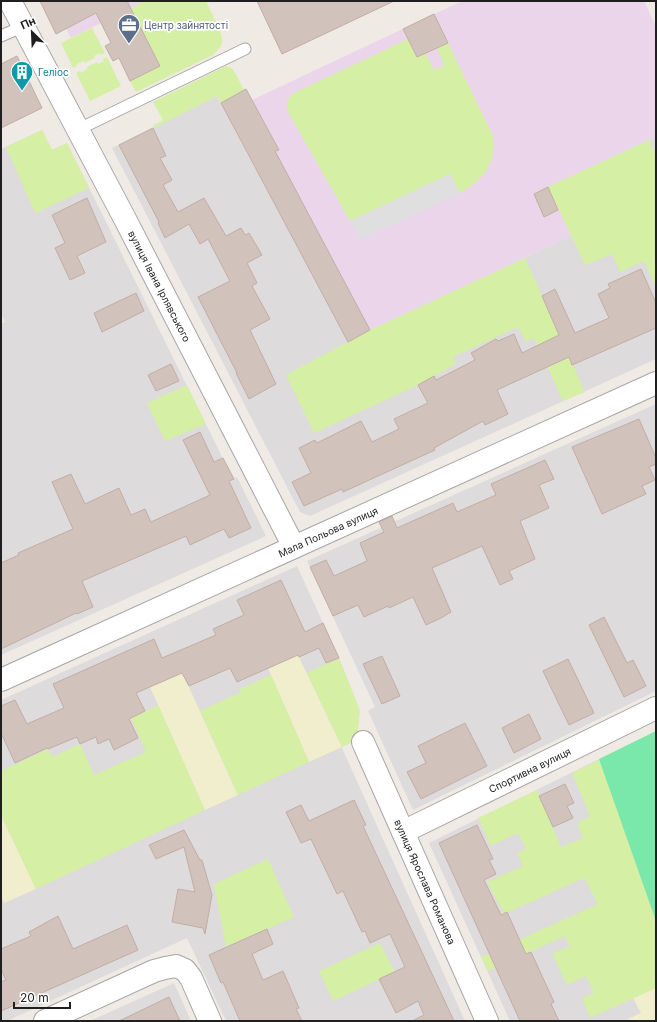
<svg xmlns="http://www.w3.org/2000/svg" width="657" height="1022" viewBox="0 0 657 1022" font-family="Inter,sans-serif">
<rect width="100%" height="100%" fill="#f0eae4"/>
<path fill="#dddbdc" d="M217,96l131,246 22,-12 201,-94 -22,-50 107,-50v223l-346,157 -10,-4 -188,-364z
M42,130l10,20 15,-7 166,336 4,-2 29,59 -265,119v-331l4,-2 -4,-8v-165z
M656,404v287l-243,119 -45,-99 7,-4 -68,-146z
M297,566l42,92 21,53 -18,37 123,273h-239l-39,-83 -180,83h-6v-321z
M599,759l57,162v100h-146l-81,-178z
M174,983l17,38h-101z"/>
<path fill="#ead5ea" d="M40,1h105l-74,37 -5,-9 -10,5z
M462,1h182l12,26v109l-107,50 22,50 -201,94 -22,12 -127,-239 25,-14 6,11z"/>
<path fill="#f1eecd" d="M298,655l44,92 -33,15 -41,-94z
M182,672l56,123 -33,15 -55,-123z
M1,815l35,74 -32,14 -3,-7z
M656,988v33h-32l17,-8 -8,-15z"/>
<path fill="#d5efa5" d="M145,1h61c4,10 17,31 16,41 -1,6 -6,9 -9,13l-77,37 -6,-11 30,-15 -29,-58z
M92,28l13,25 -4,2 -1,-2 -6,3 1,2 -10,5 -1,-2 -7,3v2l-4,2 -12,-25z
M408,39l9,18 8,-4 9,17 10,-5 -7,-17 11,-5 45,93c4,28 -10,44 -33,57l-10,-19 -100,47 -62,-109c-2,-9 -1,-13 6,-19z
M107,57l14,29 -31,15 -14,-28 4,-2 1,2 6,-4v-2l10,-5 1,2 6,-3 -1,-2z
M226,66l7,3 11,21 -23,13 -4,-7 -63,32 -1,-3 10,-5 -10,-18z
M42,130l10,20 15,-7 22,45 -54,25 -29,-66z
M649,140l7,16v131l-12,-26 -24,11 -8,-18 -27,11 -37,-78z
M525,258l60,134 -22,9 -29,-63 -8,4 -8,-15 -65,30 3,7 -38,21 -104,48 -28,-58 84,-45z
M187,385l19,39 -41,17 -18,-38z
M339,658l21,53 -3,29 -15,7 -35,-74z
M271,675l38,87 -71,33 -38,-84 41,-19 -1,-3z
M158,705l47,105 -169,79 -35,-74v-44l47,-22 4,8 28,-13 14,31 52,-23 -15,-34z
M655,732l1,2v254l-66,30 -8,-20 12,-5 -8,-17 -19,9 -15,-31 18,-8 -5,-10 -77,35 -7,-14 117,-53 -14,-26 -80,36 -17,-32 36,-16 -6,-13 9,-4 -8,-16 -27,13 -13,-28 59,-28 24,57 22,-9 -6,-15 13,-7 -18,-43z
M268,859l26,58 -68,30 -12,-63z
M380,943l15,29 -62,29 -14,-30z"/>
<path fill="#7ae7ab" d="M656,731v190l-57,-162z"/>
<path fill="#dfdfdf" d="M450,174l10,19 -100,47 -10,-19z"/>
<path fill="#d1c2bc" stroke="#c3ada5" d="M40,1h87l33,65 -30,15 -11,-23 -6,3 -8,-15 6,-3 -15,-30 -40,21z
M257,1h137l-112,53z
M434,14l14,29 -31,14 -14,-28z
M17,56l25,52 -41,20v-64z
M246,89l33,61 -4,1 95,179 -22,12 -127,-239z
M153,128l13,28 -6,2 12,22 -9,5 15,27 26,-14 22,38 15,-8 4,7 4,-2 13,22 -15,8 10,20 -5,3 18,33 -20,11 26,54 -27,15 -13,-26h1l-39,-76 32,-16 -22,-42 -8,5 -11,-20 -24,14 -7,-15 1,-1 -40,-77z
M548,187l10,23 -14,7 -10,-23z
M87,198l19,44 -29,14 8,17 -15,7 -15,-32 10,-5 -13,-28z
M641,269l15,34v25l-84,37 -3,-8 -72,33 11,24 -23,11 -2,-4 -49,27 1,2 -92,42 -1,-3 -38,17 -12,-24 19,-9 -12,-25 16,-8 2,3 44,-22 11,21 27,-13 -5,-10 34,-16 -10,-18 16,-9 2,4 39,-20 -4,-7 25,-14 2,2 16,-7 8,19 37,-18 -17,-39 13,-7 20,44 34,-15 -11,-24 12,-6 -2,-4z
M136,293l8,18 -42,21 -8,-19z
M171,364l8,17 -23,10 -8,-16z
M639,419l17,39v6l-7,3 6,13 -13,6 4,8 -44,20 -30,-67z
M200,432l14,30 9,-4 11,21 -5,2 22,47 -22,10 -5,-9 -34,16 -4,-9 -104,45 11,26 -16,7 -1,-1 -75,36v-86l18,-8 -1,-2 55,-24 -21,-47 19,-8 14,30 34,-16 12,27 14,-6 6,13 59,-27 -27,-55z
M545,460l9,19 -15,6 10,23 -29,13 15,38 -26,12 4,8 -13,6 -18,-39 -50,22 19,44 -10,6 -15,7 -13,-28 -24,11 -1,-2 -24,11 -6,-12 -25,11 -23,-49 16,-7 8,16 33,-15 -7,-18 24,-11 -5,-10 13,-6 5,12 56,-25 4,9 39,-17 -5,-11z
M281,580l24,52 18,-9 16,35 -13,5 -7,-15 -20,9 -1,-2 -61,27 -7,-14 -41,18 -7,-13 -46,20 9,18 -16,8 9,19 -24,12 -5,-11 -11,5 -2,-7 -16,7 -3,-7 -29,12 -1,-1 -32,15 -14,-30v-27l14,-6 12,24 37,-16 -11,-24 101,-45 8,19 54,-23 -3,-6 31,-14 -7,-15z
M604,617l23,46 6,-3 13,26 -22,11 -35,-72z
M382,656l18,40 -18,8 -19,-40z
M568,659l26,54 -25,12 -26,-54z
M529,714l12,25 -27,14 -12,-25z
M465,723l22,43 -66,33 -14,-27 19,-9 -8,-17z
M565,784l9,19 -7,3 6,12 -20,9 -14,-31z
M354,800l12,25 -3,1 91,195h-42l12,-6 -6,-14 -22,12 -17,-34 26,-12 -15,-33 -20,9 -5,-12 -3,1 -19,-41 -6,3 -26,-55 -10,4 -15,-31 15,-7 8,16z
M477,825l16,34 -4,1 7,14 -12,6 17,35 6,-3 19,42 5,-2 23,50 -3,2 8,17h-39l-81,-178z
M184,830l16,30h2l10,35 -7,39 -2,-6 -31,-6 6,-33 17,3 -11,-45 -28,12 -7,-14z
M58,916l15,33 54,-24 11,25 -137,61v-29l5,-2 -5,-11v-20l30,-13 -2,-4z
M267,929l6,15 -21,10 11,26 20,-9 16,37 -3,1 6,12h-62l-17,-39 -2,1 -12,-28z
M169,997l11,24h-61z"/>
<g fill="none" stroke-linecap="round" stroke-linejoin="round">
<g stroke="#a6a6a6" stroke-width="13">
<path id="service" d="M1,36l23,-10
M77,130l168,-81"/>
</g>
<g stroke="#a6a6a6" stroke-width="24">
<g id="minor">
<path id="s1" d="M10,1l115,218 169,328"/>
<path id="s2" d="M363,742l124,279"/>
<path id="s3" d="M403,832l253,-124"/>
<path d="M45,1021l109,-50 11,-3 11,-2 9,4 6,8 19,43"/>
</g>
</g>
<g stroke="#a6a6a6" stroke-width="24">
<g id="tertiary">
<path id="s4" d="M1,680l655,-297"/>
</g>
</g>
<use href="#service" stroke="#fff" stroke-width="11"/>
<use href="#minor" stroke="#fff" stroke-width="22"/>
<use href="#tertiary" stroke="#fff" stroke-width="22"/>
</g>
<defs>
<g id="office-pin" transform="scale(1.15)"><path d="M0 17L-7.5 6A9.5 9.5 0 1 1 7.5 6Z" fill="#5c6f8a" stroke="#fff"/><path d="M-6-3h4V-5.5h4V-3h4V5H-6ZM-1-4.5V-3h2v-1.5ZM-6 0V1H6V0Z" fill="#fff"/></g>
<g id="building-pin" transform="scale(1.15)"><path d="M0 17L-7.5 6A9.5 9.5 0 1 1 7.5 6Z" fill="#0f9aa8" stroke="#fff"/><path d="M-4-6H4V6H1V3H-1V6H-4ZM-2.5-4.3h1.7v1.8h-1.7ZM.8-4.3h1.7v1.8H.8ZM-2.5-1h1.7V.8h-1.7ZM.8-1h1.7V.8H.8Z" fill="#fff"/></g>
</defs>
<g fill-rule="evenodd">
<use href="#office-pin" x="129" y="25"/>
<use href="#building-pin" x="22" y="72"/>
</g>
<g text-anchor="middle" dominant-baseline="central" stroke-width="3.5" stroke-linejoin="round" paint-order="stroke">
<g font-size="10" fill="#4e5e75" stroke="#fff" text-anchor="start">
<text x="144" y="25">Центр зайнятості</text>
</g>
<g font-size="10" fill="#0d838f" stroke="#fff" text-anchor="start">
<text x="38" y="72">Геліос</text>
</g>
<g font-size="10" fill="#1f1f1f" stroke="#fff">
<text stroke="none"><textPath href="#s1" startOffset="322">вулиця Івана Ірлявського</textPath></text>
<text stroke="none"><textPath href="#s4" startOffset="359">Мала Польова вулиця</textPath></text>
<text stroke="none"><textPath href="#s3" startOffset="141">Спортивна вулиця</textPath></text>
<text stroke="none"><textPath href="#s2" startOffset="153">вулиця Ярослава Романова</textPath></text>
</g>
</g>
<rect width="657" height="1022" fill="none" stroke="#1f1f1f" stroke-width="4"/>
<g transform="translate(32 32) rotate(336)" stroke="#ffffff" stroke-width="3" paint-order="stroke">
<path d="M0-3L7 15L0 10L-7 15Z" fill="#1f1f1f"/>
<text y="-6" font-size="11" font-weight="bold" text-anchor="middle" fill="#1f1f1f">Пн</text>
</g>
<path d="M14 1002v6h56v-6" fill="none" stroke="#1f1f1f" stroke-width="2"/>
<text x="20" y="1002" font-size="12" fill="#1f1f1f" stroke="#ffffff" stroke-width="3" paint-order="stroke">20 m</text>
</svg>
